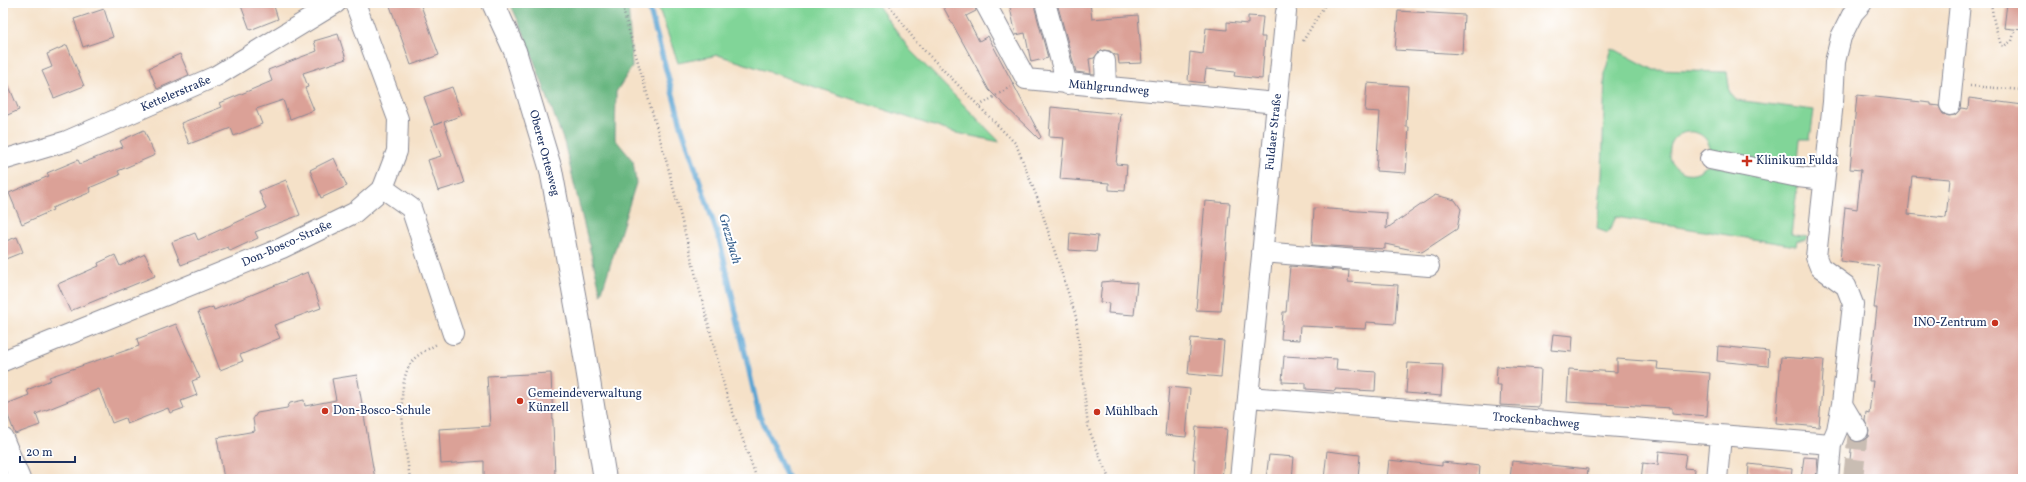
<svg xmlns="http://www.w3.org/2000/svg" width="2026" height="482" viewBox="0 0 2026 482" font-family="Vollkorn,serif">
<rect width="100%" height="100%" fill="#fff"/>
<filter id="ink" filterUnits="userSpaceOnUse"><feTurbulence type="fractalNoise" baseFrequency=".025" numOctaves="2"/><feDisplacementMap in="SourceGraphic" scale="8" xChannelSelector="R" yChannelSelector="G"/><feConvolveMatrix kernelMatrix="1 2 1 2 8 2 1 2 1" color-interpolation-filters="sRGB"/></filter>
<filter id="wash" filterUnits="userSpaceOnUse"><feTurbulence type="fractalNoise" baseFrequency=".012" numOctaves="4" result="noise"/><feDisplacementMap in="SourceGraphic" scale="16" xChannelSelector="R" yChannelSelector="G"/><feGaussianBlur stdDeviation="0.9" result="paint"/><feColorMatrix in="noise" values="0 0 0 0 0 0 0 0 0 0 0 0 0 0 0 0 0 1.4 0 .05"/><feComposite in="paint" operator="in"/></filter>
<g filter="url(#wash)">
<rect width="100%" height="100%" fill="#f5e1c8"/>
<path fill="#81d598" stroke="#4e827b" d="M657,3h219l34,47 90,92 -48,-10 -234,-77 -40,8z
M1612,48l42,22 73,2 3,21 6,7 78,10 -4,29h-10l-3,33 -86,-17c-1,-34 -46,-28 -41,1 1,8 6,13 13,16 10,4 19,-1 25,-8l90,19 -7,51 16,3v3h-10l-1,6 -180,-29 -8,16 -11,-4 5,-54 3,-103z"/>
<path fill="#68b680" stroke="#42726f" d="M510,3h118l4,64 -16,25 -1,47 18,22 3,22 -35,111 -37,-152 -41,-111z"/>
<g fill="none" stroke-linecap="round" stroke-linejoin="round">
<path stroke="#5ba4d2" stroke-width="5.5" d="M648,3l34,125 38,114 39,173 29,64"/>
</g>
<g id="blocks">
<path fill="#dba197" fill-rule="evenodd" d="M240,3h33l5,16 -28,11z
M389,3h31l19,52 -28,10z
M941,3h33l2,8 -10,5 13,25 9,-5 53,101 -2,2 -50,-49z
M1009,3h26v6l13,49 -17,4 -6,-29 -9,2z
M1057,3h33l2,16 46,-4 4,48 -23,1 -1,-9h-3l-5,-4 -6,-1 -5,2 -5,6 -5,1 2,15 -15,-2z
M2007,3h16v27l-19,-2z
M104,9l9,28 -30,10 -9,-28z
M1398,11l66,4 -2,39 -67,-4z
M1248,16l15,1 -2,20h4l-3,42 -28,-3 1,-4 -29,-3 -2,14 -16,-2 2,-29 13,2 3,-26 21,2v-8l21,2z
M338,34l8,25 -43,14 5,14 -3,1 9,22 -24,9 -7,-19 -27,9 6,15 -28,12 -3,-8 -42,16 -8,-21 41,-16 -2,-4 52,-22 -4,-11 49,-19 -3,-10z
M67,45l17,41 -30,12 -12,-27 10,-4 -5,-13z
M180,54l9,21 -32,14 -8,-21z
M3,72l16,38 -16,7z
M1367,83l41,3 -2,41h3l-3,46 -30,-2 4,-59 -15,-1z
M452,87l10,28 -18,7 20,61 -26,8 -10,-31 13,-4 -10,-29 11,-5 -8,3 -10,-28z
M1857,95l74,8v2l8,1 4,8 6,2 6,-1 6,-7 7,1 1,-11 54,7v374h-175l4,-38 6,1 6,-1 4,-4 1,-6 -4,-10 1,-9 3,1 4,-32h-4l8,-73h-3l5,-42 -39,-5 5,-54 12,2 2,-19 2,-20 -11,-1zM1912,176l38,3 -4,39 -38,-4z
M1051,107l70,7 -5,50 11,1 -2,26 -16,-1v-7l-49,-4 4,-41 -15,-1z
M144,130l11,25 -37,16 2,4 -31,13 2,4 -39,16 1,2 -31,14 -13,-31 40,-17 -2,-3 31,-13 2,4 43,-17 -3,-6z
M334,158l13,28 -26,12 -11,-28z
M286,180l14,35 -45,17 3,6 -28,13 -2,-4 -47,18 -9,-23 23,-9 3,7 68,-31 -7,-18z
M1435,195l20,5 6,9 -4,20 -35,23 -37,-8v5l-73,-4 2,-37 73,5 -1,16z
M1205,201l25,2 -9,108 -25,-1z
M1070,233l28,3 -2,16 -27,-2z
M17,237l6,15 -20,8v-18z
M145,254l10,22 -85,35 -12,-27 41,-18 -1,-3 17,-8 5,11z
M1290,266l59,5 -1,11 50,3 -3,39 -29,-2 -1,7 -65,-3 -1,14 -18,-1 2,-27h3z
M308,272l13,36 -47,17 6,13 -40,17 3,6 -23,9 -22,-58 15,-5 1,3z
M1111,281l26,2 -3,32 -26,-2 1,-10 -9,-1 2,-20z
M176,324l24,54 -8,3 5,14 -16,6 3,7 -14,5 -2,-5 -41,16 -2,-6 -13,5 -13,-34 -63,25 4,11 -25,9 -11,-29 25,-10 -2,-5 24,-10 -2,-3 90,-31 -2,-7z
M1553,334l20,2 -1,16 -21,-2z
M1191,338l33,3 -3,36 -33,-3z
M1718,346l51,5 -1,15 -51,-5z
M1284,356l53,3 -1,10 40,3 -1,19 -40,-2v2l-29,-2v-6l-24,-1z
M1781,357l43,3 -5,67 -43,-4z
M1617,359l41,3 -1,7 53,4 -3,43 -35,-3v-5l-105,-6 2,-33 48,3z
M1408,363l35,2 -2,31 -35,-3z
M1497,366l44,3 -2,38 -39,-2 1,-20h-5z
M551,373l4,102 -37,2v2h-34v-18l-43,3 -2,-35 51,-3 -3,-50z
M357,375l18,104h-151l-7,-41 38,-7 -2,-12 4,-6 30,-5 3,-5 14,-3 1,6 31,-6 -4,-21z
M1169,387l21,2 -4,48 -21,-2z
M1196,427l31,2 -5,50h-28l1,-20h-2z
M1327,451l33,4 -2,24h-34z
M1659,451l27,3 -2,14 11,1 -1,10h-53l2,-16 15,2z
M1269,455l25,2 -2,22h-26z
M1804,457l14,1 -2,21h-15z
M1389,460l53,6v-4l38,4 -1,13h-92z
M1512,461l76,8 -1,10h-77z
M1749,464l43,5 -1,10h-43z"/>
</g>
</g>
<g filter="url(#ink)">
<use href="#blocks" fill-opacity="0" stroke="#888893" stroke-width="1"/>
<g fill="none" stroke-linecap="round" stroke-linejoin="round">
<path stroke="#c9bdb3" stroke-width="20" stroke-dasharray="20 10" stroke-linecap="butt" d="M1853,479l5,-48"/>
<g stroke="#888893" stroke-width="22">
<path id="minor" d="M985,3l41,76 251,24
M1046,6l21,78
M1105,61l1,26
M1950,105l10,-102
M1710,159l88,18 26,3
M3,160l64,-19 149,-65 120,-73
M383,188l28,20 42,126
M1262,252l167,14
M3,361l279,-113 72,-35 29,-25 14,-37 1,-32 -43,-116
M1248,397l583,47
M1842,404l16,27
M3,438l17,41
M1240,479l46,-467
M1717,479l4,-43
M1828,479l3,-35 6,-14 5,-26 11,-100 -7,-18 -26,-19 -4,-10 17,-155 2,-40 6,-25 12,-24 9,-10"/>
</g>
<g stroke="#888893" stroke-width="24">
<path id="major" d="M493,3l22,48 36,119 30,162 24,147"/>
</g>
<path stroke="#888893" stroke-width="2.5" stroke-dasharray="1 3" stroke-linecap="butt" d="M621,3l47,164 58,226 31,86
M888,3l28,39 100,102 22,56 38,117 12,110 21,52
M1991,3l3,19 7,23 3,1 8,-5 3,-12
M1303,41l23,-38
M1970,86l53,4
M979,106l31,-19
M410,479c-4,-30 -18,-96 4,-120 6,-6 16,-11 23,-15"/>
<use href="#minor" stroke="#fff" stroke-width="20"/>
<use href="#major" stroke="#fff" stroke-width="22"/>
</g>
</g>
<g fill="#c8321e" stroke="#fff" stroke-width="1.5">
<path d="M1745 155h4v4h4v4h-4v4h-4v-4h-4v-4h4z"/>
<circle cx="1995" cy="323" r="4"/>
<circle cx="520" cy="401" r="4"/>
<circle cx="325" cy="411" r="4"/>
<circle cx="1097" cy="412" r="4"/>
</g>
<g text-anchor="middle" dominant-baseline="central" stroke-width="4" stroke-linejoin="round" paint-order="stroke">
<g font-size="12" fill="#1b2f5e" stroke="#fff">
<text transform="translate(1109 88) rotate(5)">Mühlgrundweg</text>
<text transform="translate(176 94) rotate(-23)">Kettelerstraße</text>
<text transform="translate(1274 132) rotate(-84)">Fuldaer Straße</text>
<text transform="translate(544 153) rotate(75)">Oberer Ortesweg</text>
<text transform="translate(287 244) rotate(-24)">Don-Bosco-Straße</text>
<text transform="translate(1536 421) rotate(5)">Trockenbachweg</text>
</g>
<g font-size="12" fill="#1b2f5e" stroke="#fff" text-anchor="start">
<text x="1756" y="161">Klinikum Fulda</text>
<text x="1987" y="323" text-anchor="end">INO-Zentrum</text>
<text x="528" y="394">Gemeindeverwaltung<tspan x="528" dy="14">Künzell</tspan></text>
<text x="333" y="411">Don-Bosco-Schule</text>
<text x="1105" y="412">Mühlbach</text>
</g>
<g font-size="13" font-style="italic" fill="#355e8c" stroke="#fff">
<text transform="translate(729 239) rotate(74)">Grezzbach</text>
</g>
</g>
<rect width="2026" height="482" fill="none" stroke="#fff" stroke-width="16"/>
<path d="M20 456v6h55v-6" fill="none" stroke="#1b2f5e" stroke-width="2"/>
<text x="26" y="456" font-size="12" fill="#1b2f5e" stroke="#ffffff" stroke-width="3" paint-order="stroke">20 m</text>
</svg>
